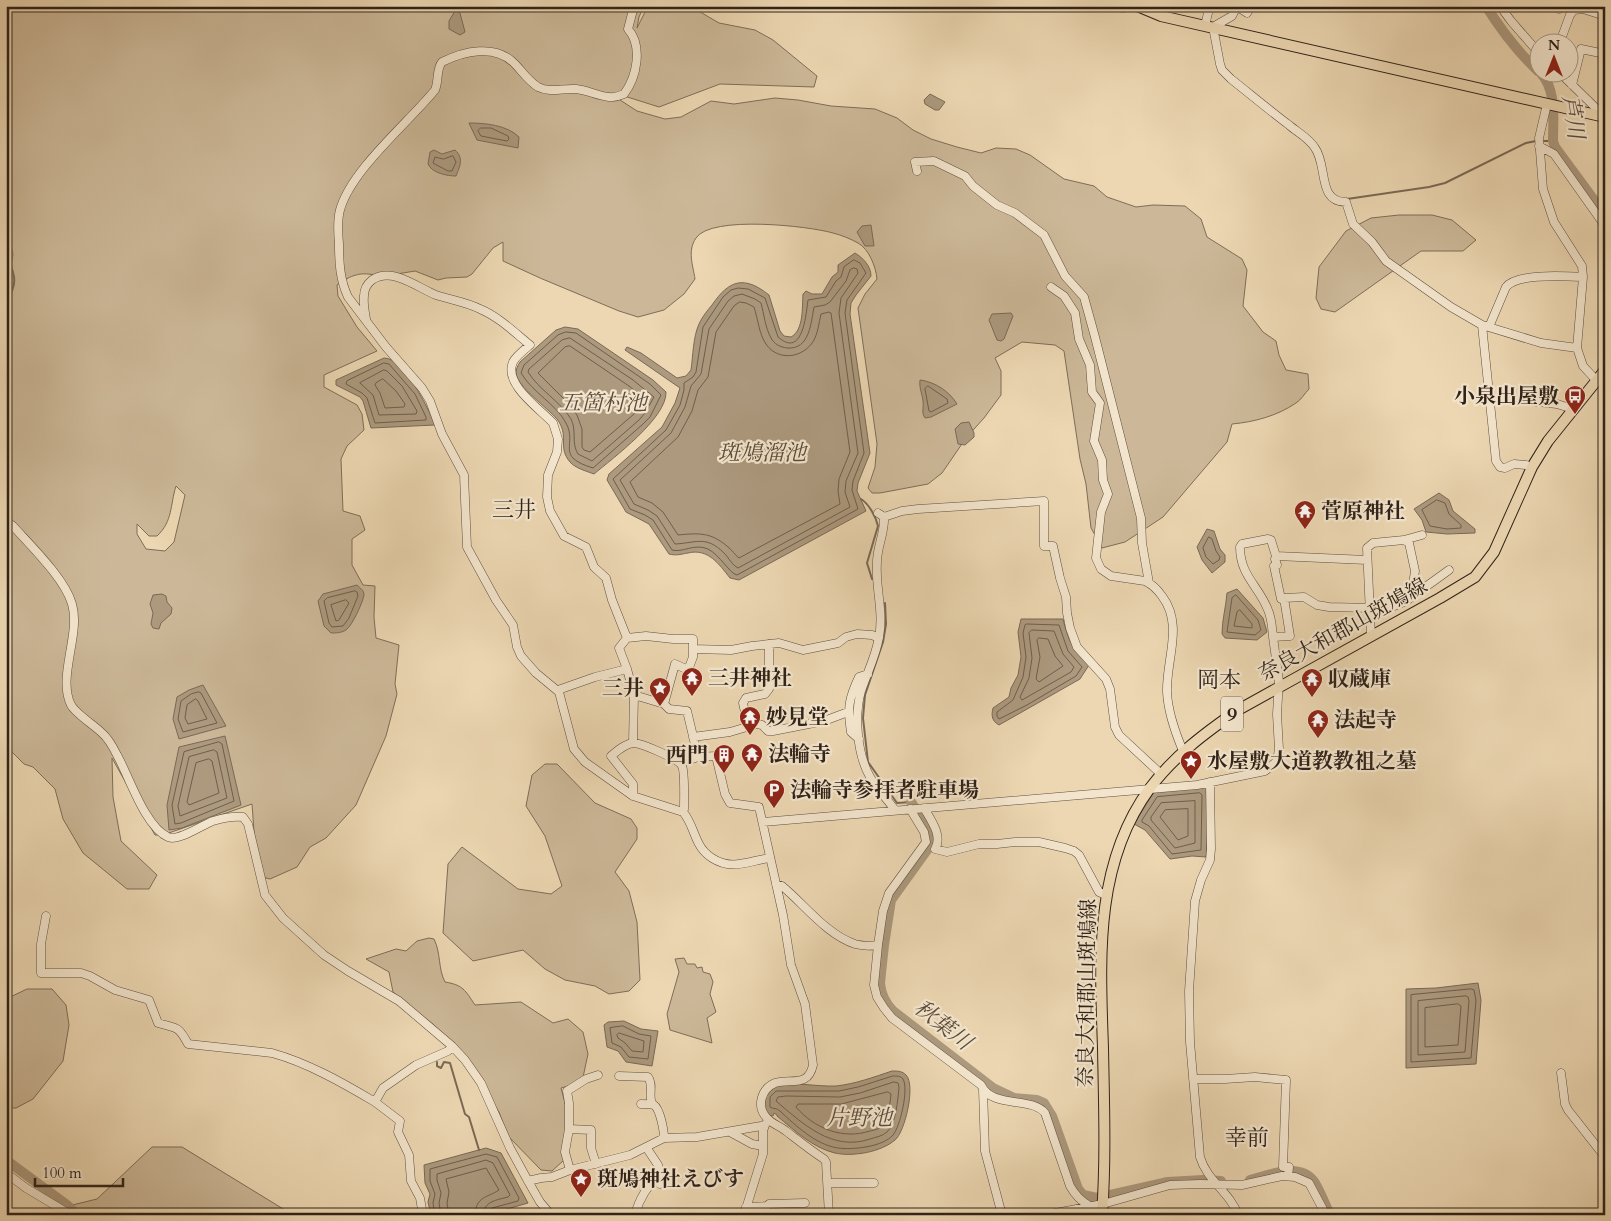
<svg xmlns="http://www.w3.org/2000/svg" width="1611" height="1221" viewBox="0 0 1611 1221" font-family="Cardo,'Noto Serif JP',serif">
<rect width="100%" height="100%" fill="#ecd7b2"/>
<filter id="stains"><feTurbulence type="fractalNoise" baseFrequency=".004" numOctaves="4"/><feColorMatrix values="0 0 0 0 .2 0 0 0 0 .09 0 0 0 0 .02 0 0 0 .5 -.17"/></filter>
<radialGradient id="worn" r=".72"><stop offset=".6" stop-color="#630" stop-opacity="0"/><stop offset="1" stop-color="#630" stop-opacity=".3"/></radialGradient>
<path fill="#ccb898" stroke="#7e6d58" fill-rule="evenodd" d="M6,6h638l-5,11 -2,11 11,-22h42l29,17 36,7 18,10 44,36 -3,11 -94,-3 -61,23 -38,-12 -1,5 17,11 28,8 16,-2 30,-16 23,3 41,-6 23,2 33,6 44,3 22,9 16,12 18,9 26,8 24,6 15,-5 20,1 14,6 34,24 30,7 13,11 29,10 17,-2 32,1 16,13 6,18 35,22 5,11 -4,36 20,26 13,9 3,14 7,15 22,4 1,15c-4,4 -8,11 -13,14 -19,13 -42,19 -64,21l-5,18 -64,75 -38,25 -23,6 -11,-20 -5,-44 -6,-25 -16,-108 -9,-6 -33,-3 -27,16 6,13v24l-17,23 -18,20 -24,35 -14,11 -48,9h-8l-4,-5 7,-21 2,-23 -19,-136 7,-14 12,-15c-1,-12 -8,-30 -19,-36 -7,-4 -17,-8 -25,-10 -24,-7 -122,-18 -137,5 -9,13 -3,27 -1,41l-11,15 -20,16 -26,7 -19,-6 -79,-33 -37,-17v-19l-10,6 -21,26 -5,3 -21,1 -8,2 -23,-9 -18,3 -11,-2 -8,4c-17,-5 -27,-1 -41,9l1,11 19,31 20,24 -53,24v12l33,18 5,9 2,16 -17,16 -6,13 2,52 17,5 5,14 -13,9v26l11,20 12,1 -1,31 2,21 23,7 -4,39 2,10 -11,42 -30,69 -30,33 -16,9 -13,20 -27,12 -8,-2 -7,-32 -3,-41 -89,31h-8l-43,-77 1,39 8,44 36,34 -8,14h-22l-44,-36 -20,-34 -8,-30 -22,-22 -9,-3 -18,-18v-452l7,-40 -7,-27zM176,486l9,9 -11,47 -9,9 -19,-2 -9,-15v-10l12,12h8c16,-15 13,-31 19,-50z
M1399,215h33l20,5 24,20 -13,11h-42l-86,61 -14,-3 -5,-11 3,-31 27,-36 25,-13z
M545,764h12l38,39 36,16 6,9v11l-22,33 14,19 8,31 3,58 -11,11 -20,3 -14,-8 -30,-6 -20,-11 -22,-19 -50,11 -30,-28 5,-69 14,-17 56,42 33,5 11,-8 -17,-50 -19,-30 6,-31z
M429,938l5,1c7,14 4,30 11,43 18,3 20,8 30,23l46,-3 32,21 15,-4 15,13 5,22 -6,28 -21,6 5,19 1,28 -3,25 -12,11 -11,-1 -33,-34 -9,-24 -39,-62 -26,-25 -41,-33 -4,-20 -23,-13 30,-10 10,2 11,-10z
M684,958l3,6h8l2,4 5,-1 1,5 7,2 3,8 -3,12 6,18 -9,6 5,25 -42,-13 -3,-16 12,-42 -4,-13z
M27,989h25l14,16 3,20 -6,36 -30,38 -17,9h-10v-109z
M152,1147h30l111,68h-241l8,-7 37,-9z"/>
<path fill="#ac997e" stroke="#7a6956" d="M455,11l5,2 5,19 -5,3 -11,-6v-8z
M930,94l15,8 -6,8h-4l-10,-6 -1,-4z
M469,123c16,0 38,2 50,14l-1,11 -41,-8z
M434,150l8,4 13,-4c9,8 5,16 1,26 -9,0 -24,-3 -28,-12l2,-12z
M871,225l3,21h-9l-8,-14 5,-6z
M855,253c8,5 16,13 16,23l-15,19 -5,8 -1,11 20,139 -12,30 -1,8 9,20 -127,69 -9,-2c-11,-14 -22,-30 -42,-25 -7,1 -11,3 -19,1l-20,-30 -23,-12 -19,-32 2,-6 53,-47 13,-24 5,-15 -55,-38 2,-3 14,6 36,25 9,-2 5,-6c2,-14 2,-33 8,-46 3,-7 8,-13 13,-19 17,-25 32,-30 57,-10l11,36 4,5 7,1c13,-7 11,-30 12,-43l3,-3 6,3h10l10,-17 6,-5v-7z
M1011,313l2,3 -9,23 -3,2 -4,-1 -8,-20 3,-6z
M565,327l13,2 75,51 13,12c1,26 -53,66 -72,82 -8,-3 -19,-6 -24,-12 -13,-15 0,-26 -13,-43 -9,-11 -40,-32 -41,-46 0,-4 2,-8 4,-11l36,-32z
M384,358c20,0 44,50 51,67l-64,3 -8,-27 -3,-4 -24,-12v-5z
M920,380c15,2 29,11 37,24l-26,13 -6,1c-4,-6 -1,-10 -2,-17 -1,-8 -4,-13 -3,-21z
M969,422l5,11v4l-9,8 -7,-1 -3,-15 6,-6z
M1439,493l10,7 4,11 22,18v4l-28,1 -21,-2 -4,-12 -8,-11z
M1207,529l7,2 6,18 5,6v7l-13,11 -10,-13 -5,-13z
M357,585c3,3 7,5 7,10 -1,7 -12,31 -18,35 -5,3 -10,3 -15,3l-7,-7 -6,-25 5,-7z
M1237,589l26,29 4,14 -10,8 -32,-2 -3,-4c0,-14 4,-27 5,-41z
M162,594l4,2 1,6 5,6 -1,6 -10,9 -2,6 -6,-1 -2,-4 2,-11 -3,-9 3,-9z
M1021,619h42c6,24 9,29 26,46l-9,14 -81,46c-7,-4 -8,-9 -6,-17l16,-11 2,-9 7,-13 3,-18 -3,-25z
M203,685l23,41 -47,13 -6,-20 4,-22 12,-7z
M225,736l16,69 -59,23 -13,2 -2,-25 12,-58z
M1207,787l1,42 -2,28 -14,-1 -22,3 -25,-29 -11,-6 20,-32z
M1478,983l3,17 -5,64 -70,4v-79l30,-1z
M624,1021l17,8 17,2 -6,35 -26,-4 -8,-11 -11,-4 -3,-22 4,-3z
M892,1071c6,0 10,0 14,4 10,10 -1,57 -11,65 -14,12 -42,17 -60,13 -22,-5 -41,-23 -58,-37v-1l-3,-2 -1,3 -5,-1c-6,-10 -6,-24 7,-29 15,-5 44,1 61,0 19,-2 38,-9 56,-15z
M486,1148l15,5 27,50 -42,12h-55l-3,-13 2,-8 -5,-11 -1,-18z"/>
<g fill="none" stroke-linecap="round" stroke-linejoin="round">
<path stroke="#6e5e4c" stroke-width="1" d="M481,128h10l17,8 1,3 -2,2 -26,-5 -3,-5z
M453,156l3,6 -4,9h-4l-15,-8 2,-6 8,2z
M854,260l6,3 6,10 -19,27 -2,13 19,140 -11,28 -1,9 6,19 -121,66c-7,-1 -17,-20 -29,-26 -14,-6 -25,4 -36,1l-19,-30 -8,-5 -15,-6 -17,-30 53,-49 14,-25 4,-15v-7l9,-6 3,-5 7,-45 20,-30 8,-7 7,-2 10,1 17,9 13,39c25,22 28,-23 30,-37l18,-3 10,-16 5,-4 3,-10z
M854,268l3,1 1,4 -17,25 -2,15 19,140 -12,28 -1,11 5,15 -112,61c-6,-3 -9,-10 -14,-15 -18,-18 -28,-10 -49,-9l-18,-28 -9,-6 -14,-6 -14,-24 51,-47 14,-26 6,-21 10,-12 8,-45 19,-28 6,-5 8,-2 13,5 6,4c3,11 4,24 10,35 3,6 9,9 16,10 23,2 24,-26 27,-41l11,-2 5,-3 16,-21 4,-11z
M740,302l6,1 8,4c4,12 5,27 12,37 12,18 38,14 48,-4 4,-7 5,-18 7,-26l8,-2 2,1 19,139 -11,27 -1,12 2,13 -101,54c-4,-3 -7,-8 -11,-11 -17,-15 -29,-14 -50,-12l-15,-23 -11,-9 -14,-6 -8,-15 48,-45 14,-26 6,-21 10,-13 8,-45 18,-26z
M566,332l10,1 74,51 11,11 -11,22 -7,7 -50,44c-39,-12 -15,-23 -27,-45 -10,-19 -33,-30 -45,-50l3,-8 34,-30z
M570,338l63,42 21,17 -9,16 -6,7 -47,41 -14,-7c-7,-11 -1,-23 -7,-35 -11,-18 -32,-29 -43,-47l1,-3 33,-29z
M570,346l59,40 15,12 -10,16 -44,38 -6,-2 -2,-3v-18l-5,-14 -8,-11 -31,-31 27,-26z
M384,363l5,1 26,30 11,23v3l-51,3 -8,-25 -5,-5 -16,-9 1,-3z
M384,370l3,1 15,15 15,25 -1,3 -37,1 -6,-20 -13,-12z
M383,379l13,12 9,13 -1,3 -19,1 -5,-15 -5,-8 1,-2z
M928,386l19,13 1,4 -17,9 -2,-1 -4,-22z
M1437,500l8,3 4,11 12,11v3l-14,1 -17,-3 -8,-16z
M1209,537l3,2 4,12 4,6 -1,3 -6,4 -7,-7 -3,-9z
M355,591l2,1 1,4 -9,22 -6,8 -11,1 -3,-4 -5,-22 3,-3z
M1236,595l22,25 3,10 -6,5 -28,-3 5,-34z
M346,600l3,3 -10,17 -3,1 -5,-16z
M1240,610l12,14v4l-18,-2 3,-14z
M1027,624l32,1 9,26 14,16 -6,9 -49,29 -28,14 -2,-3v-4l16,-12 10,-23 3,-20 -3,-24 2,-8z
M1032,630l22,1 9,23 11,13 -3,5 -49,28 -2,-3 9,-19 3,-20 -3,-25z
M1039,638l9,1 7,17 8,10 -24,16 -3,-3 4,-22 -3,-17z
M199,692l2,1 16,30 -34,9 -5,-13 3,-18 10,-7z
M196,699l2,2 9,18 -19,5 -3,-6 2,-13z
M219,742l3,2 12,57 -53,22 -6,1 -3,-19 12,-53z
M214,750l3,2 10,46 -47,18 -2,-10 11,-49z
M209,759l3,2 7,32 -30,12 -2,-3 9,-39z
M1200,793l2,2 -1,55 -29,4 -23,-28 -7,-4v-2l15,-23z
M1195,801v42l-20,5 -24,-28v-3l10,-14z
M1188,809v27l-10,4 -18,-23 5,-7z
M1471,989l3,1 2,10 -5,58 -60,4v-67z
M1466,996l2,1 1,4 -4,51 -47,3v-54z
M1458,1004l3,2 -3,39 -33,2v-39z
M623,1026l16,8 12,2 -3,23 -19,-2 -8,-10 -9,-4 -2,-15z
M619,1033l25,8 -1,11 -11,-1 -7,-8 -7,-5 -1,-3z
M893,1076c4,0 8,0 10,3 6,10 -3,48 -10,56 -10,12 -41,15 -55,13 -22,-3 -43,-23 -58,-37 -3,-3 -7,-2 -10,-4v-10l6,-6h63l19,-4z
M894,1082l4,1 1,4c-1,12 -3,37 -12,45 -4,4 -11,5 -17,7 -38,13 -68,-16 -94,-38l2,-4 8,-1 54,1 20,-4z
M888,1092l3,2c-1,8 -2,23 -8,30 -3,5 -8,6 -13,7 -28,9 -56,-3 -74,-24l2,-3h43z
M435,1215l-2,-12 2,-9 -5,-13v-12l56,-15 11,3 22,41 -1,3 -26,7 -3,7
M441,1215l-2,-12 2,-10 -4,-13v-6l49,-14 7,3 17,32 -2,2c-11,3 -24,4 -25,18
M449,1215l-2,-12 2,-11 -3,-13 40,-11 13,22c-12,8 -23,6 -24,25"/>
<path stroke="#7a6956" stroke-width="2" d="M1541,141h12
M1347,199l82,-12 16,-4 81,-40 10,-2
M6,218l3,3 -3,6
M6,253c9,23 13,28 0,50
M861,499c8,5 15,18 17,27l-11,37 5,16
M885,603l1,21 -3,18 -18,53 -2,23 5,44 29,41 14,-1
M437,1062v4l4,2 3,-6 6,1 15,51 4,3 10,33"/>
<path stroke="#ac997e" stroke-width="10" d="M1486,6c15,24 32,46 52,65
M1540,72c17,18 13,46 13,69l2,6 50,68
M911,802l20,32 1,9 -41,57 -7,45 -4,38c1,12 5,20 13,28l100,77 21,10 23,2 7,3 8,13 26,73 5,6 14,3 71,-16 35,-2 18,1
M6,1160l61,45 10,10
M1250,1180c19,-5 51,-19 65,3 6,10 10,21 15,32"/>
<g stroke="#5e4f3f" stroke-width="9">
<path id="minor" d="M634,6l-6,23c15,17 9,48 -4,65 -5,2 -9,4 -15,3 -11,-1 -22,-7 -33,-8 -13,-1 -26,4 -38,-2 -10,-6 -16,-16 -24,-24 -19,-19 -50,-12 -72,-1 -6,7 -3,19 -7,28 -27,33 -84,80 -95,120 -3,11 -2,23 -1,34 0,19 1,36 9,53l38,50 36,41 8,13 12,33 22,41 3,72 29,53 17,25 4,22 4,9 15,17 23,19 15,57 11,13 48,34 50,16c8,9 10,21 16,32 3,6 7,10 13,14 20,13 36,3 58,0
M1114,6l9,2 4,-2
M1204,6l4,7 -3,13
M1236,6l11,7 4,-7
M1500,6l11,15 27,31
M1555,6l4,3
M1236,8l-4,8 -19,11 7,37 2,6 9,9c19,15 38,31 58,46 8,7 20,13 26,23 13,18 2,54 31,54l7,22 19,18 14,19 65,46 31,18 59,18 36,5
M1560,42l10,-27 4,-5 9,-1 22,7
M1559,72l46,45
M1572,85l9,-36 24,5
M1547,104l-8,34 4,51 11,33 28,44 1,11 -6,71 6,18 13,14
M1539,146l15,8 51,72
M917,171l-2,-9 19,-1 31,15 8,10 24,19 18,8 29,22 21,41 19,21 11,40 46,181 1,25 7,40
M1051,287l13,9 11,17 4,26 11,26 2,27 8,11 -6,38 8,19 1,20 5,14 -7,18 -5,46 5,11 10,7 34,5c7,3 12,8 17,15 22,29 4,63 5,96 1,21 8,40 16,59
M366,319c-1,-7 -3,-15 -2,-23 0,-6 3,-12 8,-16 20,-14 46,8 64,15 15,5 30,7 44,14 19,8 34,23 50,36 -6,5 -14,11 -17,17 -10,22 27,47 40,61l5,16 -1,13 -9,23 -1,22 3,14 14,25 22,11 8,20 12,11 6,22 15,38
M1482,325l14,136 4,6 5,1 9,-4 12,1
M1489,327l17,-40c11,-14 59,-11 77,-10
M1519,400l38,4 16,5
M878,513l6,4c1,16 -7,29 -7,45 -2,25 7,49 2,75 -3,19 -12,36 -18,54 -7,25 -4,63 9,86 7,12 17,22 25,33
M884,517l18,-6 16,-2 126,-8v45h9l7,32 6,19 1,16 3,15 7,19 29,32 4,10 5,38 4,8 42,39
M6,521l7,5c18,20 52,53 59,78 9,30 -15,73 -1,101 5,9 23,20 31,28 6,5 11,14 15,22 12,21 28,72 51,82 10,5 34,-12 45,-16 10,-3 20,-5 30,-4l5,7 17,71 18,23 41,37 24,16 51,30 53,45 13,14 16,23 29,65 18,33 12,21 11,13
M1404,540l5,3 6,28 -4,26
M1276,556l91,4
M1284,598l20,-1 13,8 12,2 42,1
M1370,616l36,-15 43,-31
M1371,636l-4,-88 6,-5 31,-3 18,-5
M693,649l38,1 21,-4 27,-3 24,7 35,-7 8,-6 11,-3 15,1 7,3
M627,669l-8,-21 8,-10 19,-2 27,3h20v18l-5,13 -13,-6 -11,40
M558,690l37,-13 32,-8 7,26 30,9 5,5 18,2 11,46 18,-1 9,38 5,9 29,4 24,108 8,50 14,39 8,61c-5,23 -22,13 -38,18 -14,6 -19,24 -8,35 5,6 13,8 19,13 13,10 24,19 38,28l2,3 3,53
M748,726l-5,-23 3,-5 19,-4 4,-5v-45
M693,737l37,-5 27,-8 5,1 6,6h5l51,-10 24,-9
M859,739l-8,-7c-4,-24 -2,-34 8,-55l9,-3
M633,743l1,-48
M681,763l17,-6
M1210,782l1,67 -1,11 -9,20 -6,21 -6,90 1,51 10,115c7,24 30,35 38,58
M633,796v-12l-22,-28c6,-5 15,-13 23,-13 9,1 45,16 48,23 3,6 2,35 2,43l-1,3
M924,808c7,12 19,28 11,41l12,3 32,-8h18l18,-2h24l26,6 9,3 5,4 20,37 7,3
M763,822l434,-37 68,-14 12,-10 2,-12 -2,-35 2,-33 -6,-44 17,-1 -6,-38 -3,1 -7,-33 3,-1 -2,-6 1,-3 -5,-16 -3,-1 -26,5 -2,3c0,29 19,39 28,63 4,9 4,18 5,27
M776,884l6,2c22,18 45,49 73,58 7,2 15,2 23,1l-4,40 3,12 7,11 8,10 89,67c11,24 50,11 64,28l25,73c5,9 10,15 20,20
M46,916l-5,28v29h40l9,3 25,14 34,10 9,23c19,6 20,2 30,21l84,9c36,10 71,30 103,49l8,-14 33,-23 32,-14 4,-5
M878,945l5,-34 6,-18 37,-51 -2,-10 -14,-23
M1561,1073l4,31 3,6 37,47
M619,1076l29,1c6,8 0,18 4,27
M1193,1079h32l30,-2 31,3 -3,87h6l-1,9
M983,1089l2,62 17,64
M375,1102l25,19 -2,11 11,23 2,26 9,17 3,17
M641,1104c4,0 9,0 13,1 6,4 10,25 10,33
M569,1129l-4,23 5,18
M730,1132l22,12 11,2
M646,1147l12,18 2,19
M596,1164l-5,-16v-18l-22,-1v-26l-2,-12 19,-12 12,-4
M6,1173l20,15 45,27
M528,1181l13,-3 11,-1 18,-7 60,-15 34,-17 33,-1 64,-11 4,-1 3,-5
M828,1183h46
M746,1207l21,-1 2,-2 36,-1
M635,1215c4,-16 13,-30 25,-41
M744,1215l19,-61v-23l2,-6
M1045,1215l58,-11 67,-19 30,-1 42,1 40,-9 13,1 14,6 17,32"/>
</g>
<g stroke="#2f2219" stroke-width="12">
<path id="major" d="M1137,6l24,10 444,101
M1102,1215c4,-56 2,-112 1,-167 -3,-90 -9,-184 47,-260 24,-32 55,-55 88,-78l202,-112 35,-21 19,-25 38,-85 16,-26 57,-71"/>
</g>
<use href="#minor" stroke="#f3e5cd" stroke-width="8"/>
<use href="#major" stroke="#ecd7b2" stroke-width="10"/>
</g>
<defs>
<g id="bus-pin" transform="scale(1.125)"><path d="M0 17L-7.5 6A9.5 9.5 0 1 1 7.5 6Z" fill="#8f2418" stroke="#f3e5cd"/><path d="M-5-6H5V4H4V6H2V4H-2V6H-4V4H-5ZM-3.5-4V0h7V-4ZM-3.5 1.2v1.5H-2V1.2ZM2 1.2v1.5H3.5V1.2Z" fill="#fff"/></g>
<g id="temple-pin" transform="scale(1.125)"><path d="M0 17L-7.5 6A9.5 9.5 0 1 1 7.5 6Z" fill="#8f2418" stroke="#f3e5cd"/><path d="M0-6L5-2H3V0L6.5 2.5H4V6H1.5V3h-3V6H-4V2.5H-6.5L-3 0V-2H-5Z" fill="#fff"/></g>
<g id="sight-pin" transform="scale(1.125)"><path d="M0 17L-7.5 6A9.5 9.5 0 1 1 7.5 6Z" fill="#8f2418" stroke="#f3e5cd"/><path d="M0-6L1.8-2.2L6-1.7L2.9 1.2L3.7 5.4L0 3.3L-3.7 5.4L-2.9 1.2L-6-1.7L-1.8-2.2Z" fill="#fff"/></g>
<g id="building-pin" transform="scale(1.125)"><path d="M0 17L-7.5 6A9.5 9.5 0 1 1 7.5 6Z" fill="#8f2418" stroke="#f3e5cd"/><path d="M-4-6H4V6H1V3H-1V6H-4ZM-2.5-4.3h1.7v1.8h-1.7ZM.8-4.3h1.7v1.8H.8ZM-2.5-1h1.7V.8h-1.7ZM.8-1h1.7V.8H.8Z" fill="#fff"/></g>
<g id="parking-pin" transform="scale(1.125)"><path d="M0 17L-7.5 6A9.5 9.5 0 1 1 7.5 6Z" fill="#8f2418" stroke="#f3e5cd"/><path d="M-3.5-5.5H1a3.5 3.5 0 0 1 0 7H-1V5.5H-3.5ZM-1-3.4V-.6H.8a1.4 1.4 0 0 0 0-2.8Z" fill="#fff"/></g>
</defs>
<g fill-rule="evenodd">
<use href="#bus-pin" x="1575" y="396"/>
<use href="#temple-pin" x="1305" y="511"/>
<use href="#temple-pin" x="692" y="678"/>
<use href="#temple-pin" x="1312" y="679"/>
<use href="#sight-pin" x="660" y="688"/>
<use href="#temple-pin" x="750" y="717"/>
<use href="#temple-pin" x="1318" y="720"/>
<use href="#temple-pin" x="752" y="754"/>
<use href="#building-pin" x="724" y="755"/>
<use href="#sight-pin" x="1191" y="761"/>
<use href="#parking-pin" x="774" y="790"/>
<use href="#sight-pin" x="581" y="1179"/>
</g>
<g text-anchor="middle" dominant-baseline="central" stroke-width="4.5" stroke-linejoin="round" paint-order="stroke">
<rect fill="#f3e5cd" stroke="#6a5c4f" stroke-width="1" x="1221" y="696.5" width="22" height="35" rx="4"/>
<g font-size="20" font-weight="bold" fill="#2f2219">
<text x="1232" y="714">9</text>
</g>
<g font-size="21" font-weight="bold" fill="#2f2219" stroke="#f3e5cd" text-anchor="start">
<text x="1559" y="396" text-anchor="end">小泉出屋敷</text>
<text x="1321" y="511">菅原神社</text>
<text x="708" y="678">三井神社</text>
<text x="1328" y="679">収蔵庫</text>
<text x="644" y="688" text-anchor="end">三井</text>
<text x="766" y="717">妙見堂</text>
<text x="1334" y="720">法起寺</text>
<text x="768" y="754">法輪寺</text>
<text x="708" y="755" text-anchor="end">西門</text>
<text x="1207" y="761">水屋敷大道教教祖之墓</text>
<text x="790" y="790">法輪寺参拝者駐車場</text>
<text x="597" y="1179">斑鳩神社えびす</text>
</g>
<g font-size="21" fill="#2f2219" stroke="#f3e5cd">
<text transform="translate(1343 630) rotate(-29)">奈良大和郡山斑鳩線</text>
<text transform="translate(1087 993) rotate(-89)">奈良大和郡山斑鳩線</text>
</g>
<g font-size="22" font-style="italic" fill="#5b4c3c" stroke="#f3e5cd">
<text transform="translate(1573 117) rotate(81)">芦川</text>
<text x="603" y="403">五箇村池</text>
<text x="762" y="453">斑鳩溜池</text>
<text transform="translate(943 1025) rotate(38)">秋葉川</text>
<text x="859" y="1118">片野池</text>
</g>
<g font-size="22" fill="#2f2219" stroke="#f3e5cd">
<text x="514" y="510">三井</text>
<text x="1219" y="680">岡本</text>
<text x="1247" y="1138">幸前</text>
</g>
</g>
<rect width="1611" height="1221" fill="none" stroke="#ecd7b2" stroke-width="25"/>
<rect x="8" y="8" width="1596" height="1206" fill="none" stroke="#2f2219" stroke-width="2.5"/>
<rect x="12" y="12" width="1586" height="1196" fill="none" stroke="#2f2219"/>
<g transform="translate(1554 58)"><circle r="24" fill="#f3e5cd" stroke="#a59785"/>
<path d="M0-4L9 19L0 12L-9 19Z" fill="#8f2418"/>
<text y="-8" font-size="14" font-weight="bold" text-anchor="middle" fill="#2f2219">N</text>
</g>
<path d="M35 1178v8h88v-8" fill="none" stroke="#2f2219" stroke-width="2.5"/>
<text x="42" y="1178" font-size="15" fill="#2f2219" stroke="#f3e5cd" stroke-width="4" paint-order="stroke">100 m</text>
<rect width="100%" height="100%" filter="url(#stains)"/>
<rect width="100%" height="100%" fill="url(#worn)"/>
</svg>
